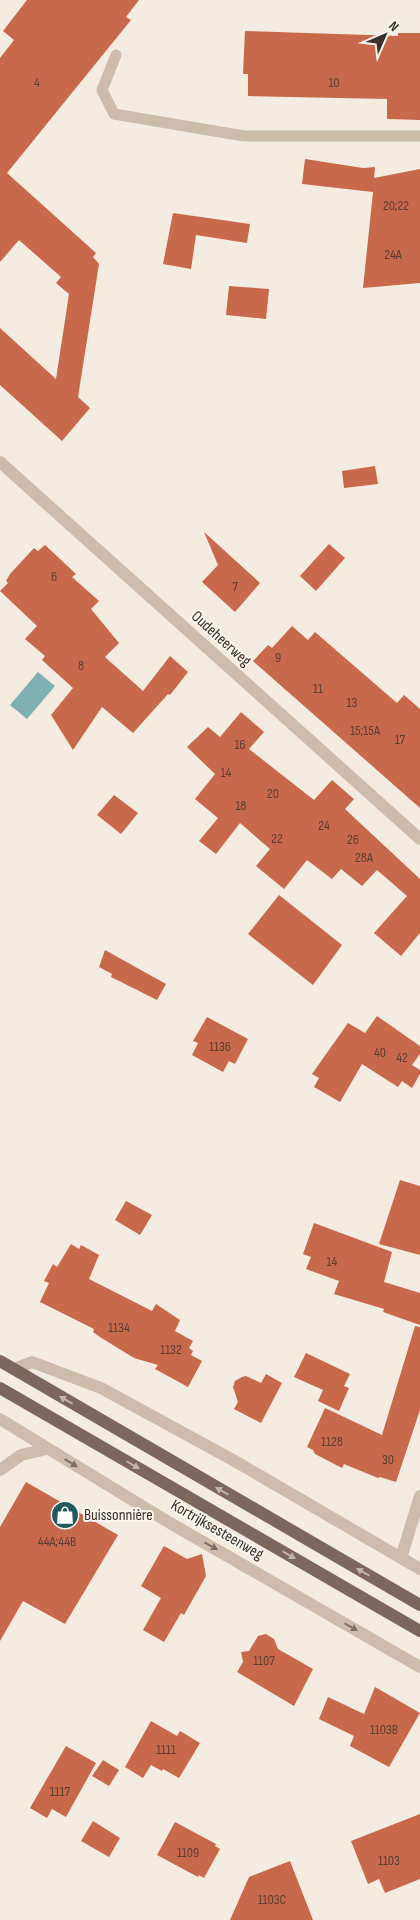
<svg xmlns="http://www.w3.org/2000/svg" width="420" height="1920" viewBox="0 0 420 1920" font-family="'Sofia Sans Condensed',sans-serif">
<rect width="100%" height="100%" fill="#f4ebe1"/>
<path fill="#7fb0b2" d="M38,672l17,14 -28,33 -17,-14z"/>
<path fill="#c8694b" d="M27,0h112l-13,17 5,3 -124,153 89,80 -3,4 6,7 -21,133 12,11 -28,33 -62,-56v-57l56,51 13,-85 -13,-11 5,-6 -42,-37 -19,22v-204l14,-18 -11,-9z
M245,31l153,5v-3h22v87l-33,-1v-20l-139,-3v-22h-5z
M305,159l58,9 12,-1 -1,11 46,-9v114l-57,5 10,-96 -71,-8z
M173,213l77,11 -3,19 -51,-8 -5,34 -28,-5z
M229,286l40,3 -3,30 -40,-4z
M375,466l3,18 -34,4 -2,-17z
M204,532l56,51 -25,29 -33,-30 16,-17z
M329,544l16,14 -29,33 -16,-15z
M45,545l31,29 -4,3 27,24 -8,8 28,34 -14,14 38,34 27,-35 18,16 -18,23 -2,-1 -35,39 -31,-26 -29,43 -22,-35 22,-27 -31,-28 3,-4 -20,-17 12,-13 -37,-35 8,-8 -2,-2 4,-7 24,-26 4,3z
M292,626l16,14 7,-8 82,71 7,-8 16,14v99l-167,-147 15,-16 4,3z
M241,712l23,20 -15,17 65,51 18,-20 22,19 -9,10 75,70v54l-19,23 -27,-23 33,-37 -30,-26 -15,16 -21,-17 -9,10 -25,-19 -23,29 -28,-23 14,-17 -30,-26 -24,31 -17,-13 19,-23 -23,-19 20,-25 -28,-27 21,-20 12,10z
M114,795l24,18 -17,21 -24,-19z
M279,895l63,50 -29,40 -65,-51z
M105,950l61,34 -9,16 -46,-23 1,-3 -13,-7z
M377,1016l43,30v8l-8,11 8,5v4l-8,14 -10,-7 -4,6 -36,-23 -22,38 -26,-15 5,-9 -7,-4 36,-51 17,10z
M207,1017l41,22 -13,25 -6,-3 -6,11 -31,-17 6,-12 -5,-2z
M400,1180l20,6v69l-41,-11z
M126,1201l26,14 -12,20 -25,-15z
M314,1223l78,29 -8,30 36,11v32l-37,-13 1,-3 -50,-15 5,-13 -33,-12 5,-12 -8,-3z
M71,1244l8,5 2,-4 18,10 -10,24 63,32 4,-7 24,16 -5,11 18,10 -4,7 4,3 -2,4 11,6 -14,26 -33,-18 3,-4 -24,-7 -34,-21 -7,-5 1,-3 -54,-27 9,-19 -5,-2 9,-17 4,3z
M415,1326l5,1v83l-24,72 -16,-5 -2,1 -34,-14 -2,4 -27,-14 -2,-4 -6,-3 18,-39 57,27z
M306,1353l44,21 -6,12 5,2 -10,23 -21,-10 5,-11 -29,-13z
M266,1374l16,9 -21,40 -27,-14 4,-7 -5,-15 2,-6 7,-4 4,-1 15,7z
M26,1482l92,53 -53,89 -42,-23 -23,40v-114z
M164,1546l23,13 15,-5 4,22 -22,39 -3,-2 -17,29 -21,-12 18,-32 -20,-12z
M266,1634l8,5 4,10 35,20 -19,37 -57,-34 6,-10 -2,-10 8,-1 9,-15z
M375,1687l45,26 -31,54 -39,-21 4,-10 -35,-17 9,-22 36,17z
M151,1721l26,15 3,-5 20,12 -21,35 -16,-9 -1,2 -11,-6 -8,13 -18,-11z
M66,1746l30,17 -30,54 -14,-8 -5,9 -17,-10z
M103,1760l16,10 -10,16 -17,-10z
M420,1814v65l-35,14 -6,-14 -11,5 -17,-43z
M93,1821l27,17 -11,19 -28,-16z
M175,1822l41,22 -1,2 5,3 -16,29 -5,-3 -1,2 -41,-22z
M290,1861l23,59h-83l19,-43z"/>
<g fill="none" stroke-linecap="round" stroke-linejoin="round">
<path stroke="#cdbbac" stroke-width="11" d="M116,55l-14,35 12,24 130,22h176"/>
<path stroke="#cdbbac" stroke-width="12" d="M0,462l420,377
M14,1369l18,-7 69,26 132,72 187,109
M0,1419l170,104 250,144
M0,1470l21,-15 26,-6
M401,1558l19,-62"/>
<path stroke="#7d675c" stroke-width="12" d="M0,1361l420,244
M0,1388l420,243"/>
</g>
<defs><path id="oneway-solid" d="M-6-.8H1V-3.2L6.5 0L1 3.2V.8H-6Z" transform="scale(1.25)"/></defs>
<g fill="#c2b5ac">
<use href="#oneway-solid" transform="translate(66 1400) rotate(-150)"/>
<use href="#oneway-solid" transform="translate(133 1465) rotate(30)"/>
<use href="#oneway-solid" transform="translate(222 1491) rotate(-150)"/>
<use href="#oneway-solid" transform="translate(289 1555) rotate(30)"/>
<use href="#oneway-solid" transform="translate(363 1572) rotate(-150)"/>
</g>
<g fill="#7d6f65">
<use href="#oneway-solid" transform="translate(71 1463) rotate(31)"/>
<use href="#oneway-solid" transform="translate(211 1546) rotate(29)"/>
<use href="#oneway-solid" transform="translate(351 1627) rotate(30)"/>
</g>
<defs>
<g id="shop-disc" transform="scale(1.4375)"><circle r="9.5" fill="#1f5a5e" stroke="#fbf5ee"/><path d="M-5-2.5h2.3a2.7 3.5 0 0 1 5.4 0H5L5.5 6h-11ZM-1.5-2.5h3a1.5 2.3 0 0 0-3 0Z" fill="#fff"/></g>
</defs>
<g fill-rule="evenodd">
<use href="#shop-disc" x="65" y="1515"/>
</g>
<g text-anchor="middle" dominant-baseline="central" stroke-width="4" stroke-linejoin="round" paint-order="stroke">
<g font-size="14" fill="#5e3e33">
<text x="37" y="82">4</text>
<text x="334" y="82">10</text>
<text x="396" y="205">20;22</text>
<text x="393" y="254">24A</text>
<text x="54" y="576">6</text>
<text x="235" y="586">7</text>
<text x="278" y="657">9</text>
<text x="81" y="665">8</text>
<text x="318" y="688">11</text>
<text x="352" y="702">13</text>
<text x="365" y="730">15;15A</text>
<text x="400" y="739">17</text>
<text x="240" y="744">16</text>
<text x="226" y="772">14</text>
<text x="273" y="793">20</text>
<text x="241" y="805">18</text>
<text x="324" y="825">24</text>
<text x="277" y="838">22</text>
<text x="353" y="839">26</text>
<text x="364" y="857">28A</text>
<text x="220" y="1046">1136</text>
<text x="380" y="1052">40</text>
<text x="402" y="1057">42</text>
<text x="332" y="1261">14</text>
<text x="119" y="1327">1134</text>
<text x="171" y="1349">1132</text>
<text x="332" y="1441">1128</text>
<text x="388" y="1459">30</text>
<text x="57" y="1541">44A;44B</text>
<text x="264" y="1660">1107</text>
<text x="384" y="1729">1103B</text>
<text x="166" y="1749">1111</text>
<text x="60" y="1791">1117</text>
<text x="188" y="1852">1109</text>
<text x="389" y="1860">1103</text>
<text x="272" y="1899">1103C</text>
</g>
<g font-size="16" fill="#3b302b" stroke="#fbf5ee">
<text transform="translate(221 639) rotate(42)">Oudeheerweg</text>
<text transform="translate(217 1530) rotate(30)">Kortrijksesteenweg</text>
</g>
<g font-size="16" fill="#3b302b" stroke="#fbf5ee" text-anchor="start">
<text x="84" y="1515">Buissonnière</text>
</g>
</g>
<g transform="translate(385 35) rotate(45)" stroke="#fbf5ee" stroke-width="4" paint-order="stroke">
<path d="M0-4L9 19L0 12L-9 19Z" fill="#3b302b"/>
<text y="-8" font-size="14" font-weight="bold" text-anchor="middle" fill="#3b302b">N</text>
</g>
</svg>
